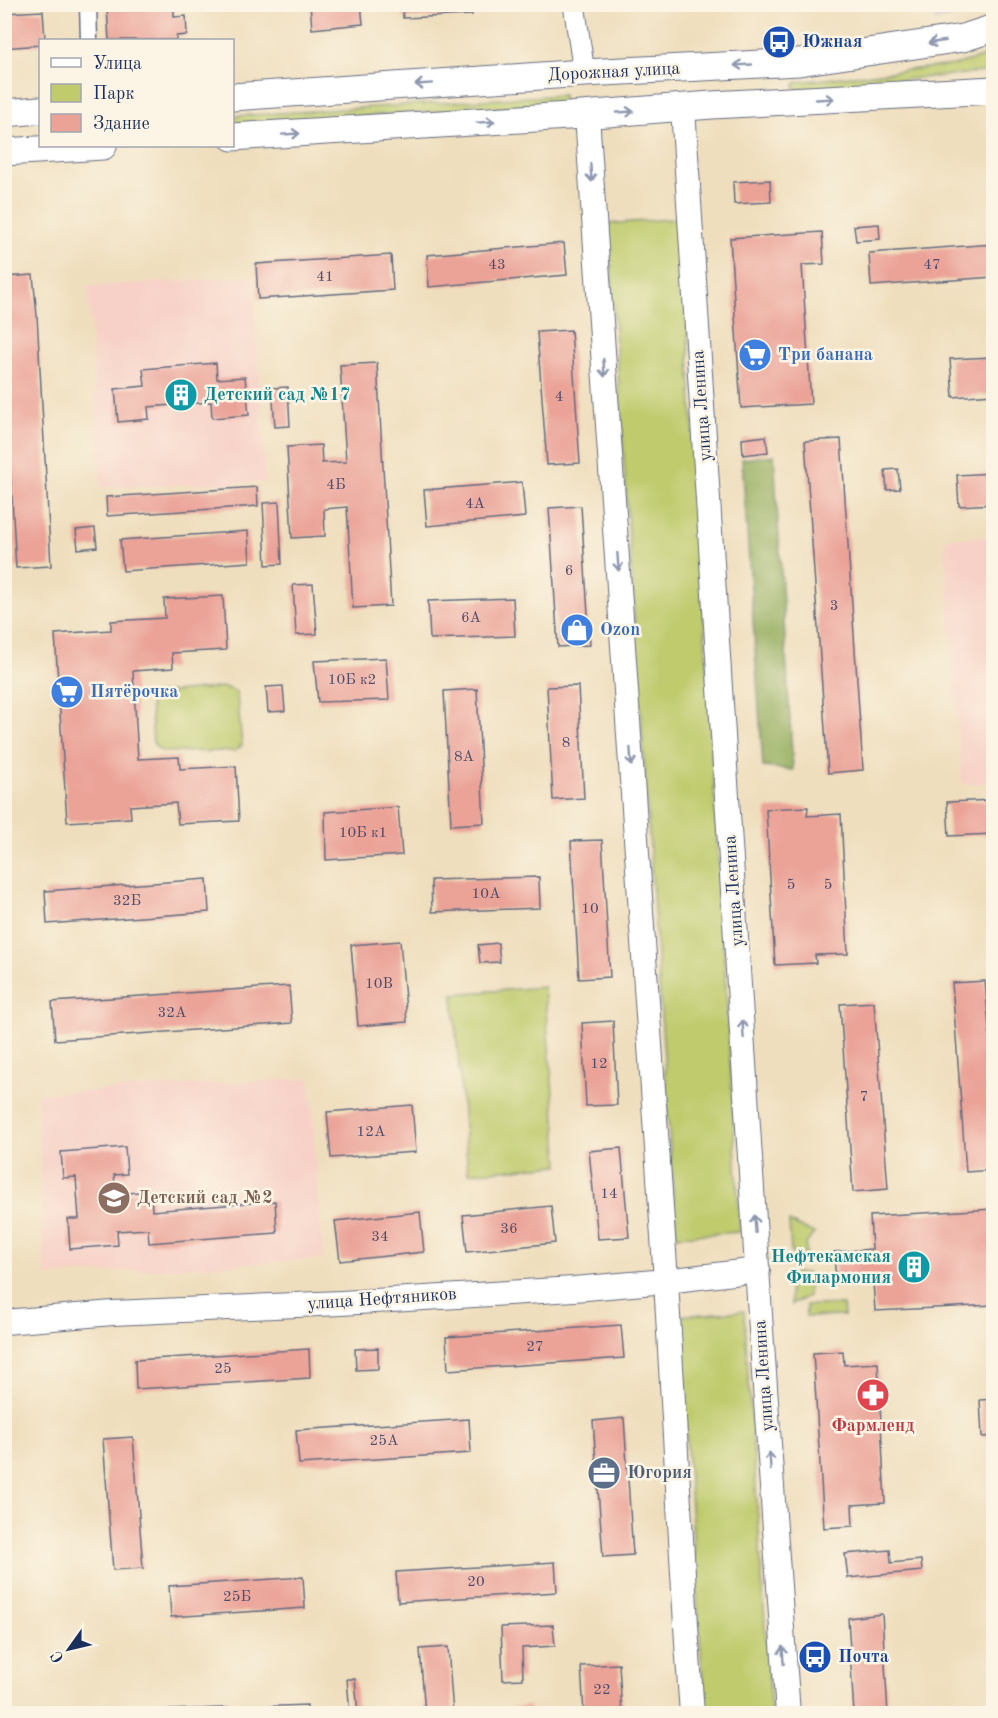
<svg xmlns="http://www.w3.org/2000/svg" width="998" height="1718" viewBox="0 0 998 1718" font-family="'Old Standard TT',serif">
<rect width="100%" height="100%" fill="#fcf5e5"/>
<filter id="ink" filterUnits="userSpaceOnUse"><feTurbulence type="fractalNoise" baseFrequency=".0167" numOctaves="2"/><feDisplacementMap in="SourceGraphic" scale="12" xChannelSelector="R" yChannelSelector="G"/><feConvolveMatrix kernelMatrix="1 2 1 2 8 2 1 2 1" color-interpolation-filters="sRGB"/></filter>
<filter id="wash" filterUnits="userSpaceOnUse"><feTurbulence type="fractalNoise" baseFrequency=".008" numOctaves="4" result="noise"/><feDisplacementMap in="SourceGraphic" scale="24" xChannelSelector="R" yChannelSelector="G"/><feGaussianBlur stdDeviation="1.35" result="paint"/><feColorMatrix in="noise" values="0 0 0 0 0 0 0 0 0 0 0 0 0 0 0 0 0 1.4 0 .05"/><feComposite in="paint" operator="in"/></filter>
<g filter="url(#wash)">
<rect width="100%" height="100%" fill="#efdebd"/>
<path fill="#f7d1c7" d="M253,277l12,205 -164,5 -13,-201z
M993,536v246l-31,2 -18,-245z
M310,1078l13,181 -278,17 -8,-182z"/>
<path fill="#d2bfc0" d="M993,4l1,2 -59,16 -5,-17z"/>
<path fill="#bfcb6d" stroke="#6d7d66" stroke-width="1.5" d="M993,54v17l-196,19 -3,-4 3,-4 157,-17z
M563,95l1,9 -331,20v-8z
M681,218l59,1014 -64,4 -68,-1012z
M224,687l11,4 2,5 5,49 -7,6 -70,1 -7,-3 -5,-6 -3,-43 2,-6z
M544,987l15,178 -91,8 -15,-179z
M789,1222l25,11 -8,11 -1,16 -14,-7z
M795,1273h12l1,23 -17,9 -2,-26z
M806,1305h37l1,11 -38,1z
M744,1311l27,402h-66l-27,-397z"/>
<path fill="#97af60" stroke="#596f5f" stroke-width="1.5" d="M774,455l19,315 -30,-3 -21,-308z"/>
<g id="blocks">
<path fill="#eba297" d="M145,4h29v13l12,-1 1,19 -11,1v4h-67l-2,-33z
M310,4h51l2,20 -51,5z
M402,4h70v11l-69,3z
M43,11l2,29h-5v5l-36,3v-35z
M770,180l1,22 -37,2 -1,-22z
M879,224l1,15 -24,2 -2,-15z
M822,232l2,32 -22,1 9,139 -70,4 -11,-170z
M564,243l3,32 -138,12 -2,-32z
M994,244v33l-123,9 -2,-33z
M391,255l2,35 -135,9 -2,-35z
M33,275l4,41 14,250 -35,2 -12,-207v-84z
M571,330l9,133 -33,2 -10,-133z
M994,357v37l-41,3 -3,-38z
M216,363l1,16 28,-2 4,38 -37,3 -1,-16 -63,5 1,12 -31,3 -3,-33 30,-3 -2,-17z
M377,363l14,243 -38,2 -6,-101 -23,2 1,27 -33,2 -5,-91 34,-2 1,18 24,-1 -6,-97z
M288,387l2,39 -15,1 -3,-39z
M766,436l2,16 -25,3 -1,-16z
M841,439l22,331 -35,3 -23,-332z
M898,469l2,20 -13,1 -2,-20z
M994,473v31l-35,2 -2,-31z
M522,482l3,35 -98,9 -3,-36z
M257,487l1,19 -151,10 -1,-19z
M279,502l3,62 -16,1 -3,-62z
M581,506l9,139 -32,2 -9,-139z
M95,528l2,19 -19,2 -2,-19z
M248,531l2,31 -127,9 -3,-31z
M313,584l4,50 -21,1 -3,-50z
M223,596l3,54 -54,3 1,15 -40,3 5,88 41,-2 1,12 56,-3 3,55 -61,3 -2,-21 -46,3 1,12 -64,4 -12,-188 56,-4v-9l54,-3 -1,-19z
M513,598l2,38 -85,3 -2,-38z
M386,658l3,42 -71,2 -4,-41z
M283,686l2,25 -17,1 -2,-25z
M578,686l6,112 -31,2 -6,-113z
M477,689l7,134 -33,2 -7,-134z
M994,800v34l-45,2 -2,-34z
M398,807l4,48 -76,5 -1,-48z
M808,807l-1,9 34,-2 7,140 -33,1 1,8 -41,2 -9,-156z
M602,840l8,137 -31,2 -8,-138z
M539,877l1,31 -108,4 -1,-32z
M207,879l2,33 -162,12 -2,-33z
M400,941l7,81 -49,4 -7,-81z
M498,943l2,19 -20,1 -2,-18z
M985,981l9,104v85l-28,2 -14,-189z
M289,986l3,37 -237,17 -3,-38z
M874,1002l14,187 -35,3 -13,-188z
M613,1021l4,84 -31,1 -4,-83z
M412,1105l4,47 -85,6 -4,-46z
M125,1147l2,27 -13,1 2,19 35,-3 1,20 123,-10 2,32 -128,10 -1,-14 -31,2 1,14 -48,4 -2,-30h11l-3,-42 -13,1 -2,-26z
M621,1148l8,89 -31,2 -9,-88z
M551,1206l4,37 -88,9 -4,-37z
M994,1209v96l-119,6 -2,-29 -37,2 -2,-32 38,-3 -2,-33z
M420,1212l4,40 -84,9 -5,-40z
M621,1325l3,33 -176,12 -2,-33z
M378,1348v21l-22,1 -1,-21z
M309,1349l1,29 -174,11 -1,-29z
M843,1351l1,14 34,-2 7,140 -33,2 1,21 -29,2 -11,-175z
M994,1399v37l-12,1 -2,-37z
M624,1418l9,137 -30,2 -10,-136z
M469,1419l2,34 -172,11 -3,-34z
M133,1437l10,131 -30,2 -10,-131z
M890,1550l1,13 30,-3 1,11 -74,7 -3,-24z
M555,1562l2,30 -159,10 -2,-30z
M303,1577l2,31 -134,9 -2,-31z
M882,1614l6,100h-34l-6,-96z
M553,1625l2,21 -33,2 1,31 -20,1 -2,-53z
M448,1647l5,67h-28l-5,-65z
M619,1664l3,50h-38l-3,-48z
M347,1679h8l3,35h-8z
M307,1705v9h-138v-4z
M529,1706l1,8h-21v-6z"/>
</g>
</g>
<g filter="url(#ink)">
<use href="#blocks" fill-opacity="0" stroke="#656c7f" stroke-width="1.5"/>
<g fill="none" stroke-linecap="round" stroke-linejoin="round">
<g stroke="#656c7f" stroke-width="19">
<path id="minor" d="M88,4l1,36"/>
</g>
<g stroke="#656c7f" stroke-width="23">
<path id="tertiary" d="M574,4l10,69"/>
</g>
<g stroke="#656c7f" stroke-width="26">
<path id="secondary" d="M683,108l78,1222 27,384
M587,115l79,1166 21,361 5,72
M4,1322l109,-9 228,-10 233,-14 92,-8 92,-11"/>
</g>
<g stroke="#656c7f" stroke-width="29">
<path id="primary" d="M232,97l352,-24 215,-11 164,-24 31,-10
M4,113l36,-3
M232,137l336,-21 144,-11 282,-15
M4,152l99,-6"/>
</g>
<use href="#minor" stroke="#fff" stroke-width="16"/>
<use href="#tertiary" stroke="#fff" stroke-width="21"/>
<use href="#secondary" stroke="#fff" stroke-width="24"/>
<use href="#primary" stroke="#fff" stroke-width="27"/>
</g>
<defs><path id="oneway-shaft" d="M-6 0H5M1.5-3L5.5 0L1.5 3" fill="none" stroke-width="1.6" stroke-linecap="round" stroke-linejoin="round" transform="scale(1.5)"/></defs>
<g stroke="#8d97ae">
<use href="#oneway-shaft" transform="translate(937 42) rotate(172)"/>
<use href="#oneway-shaft" transform="translate(743 65) rotate(177)"/>
<use href="#oneway-shaft" transform="translate(424 84) rotate(176)"/>
<use href="#oneway-shaft" transform="translate(825 99) rotate(-3)"/>
<use href="#oneway-shaft" transform="translate(625 112) rotate(-4)"/>
<use href="#oneway-shaft" transform="translate(486 122) rotate(-4)"/>
<use href="#oneway-shaft" transform="translate(291 134) rotate(-4)"/>
<use href="#oneway-shaft" transform="translate(591 173) rotate(86)"/>
<use href="#oneway-shaft" transform="translate(604 368) rotate(86)"/>
<use href="#oneway-shaft" transform="translate(618 562) rotate(86)"/>
<use href="#oneway-shaft" transform="translate(631 757) rotate(86)"/>
<use href="#oneway-shaft" transform="translate(743 1029) rotate(-94)"/>
<use href="#oneway-shaft" transform="translate(755 1224) rotate(-94)"/>
<use href="#oneway-shaft" transform="translate(770 1461) rotate(-94)"/>
<use href="#oneway-shaft" transform="translate(783 1655) rotate(-94)"/>
</g>
</g>
<defs>
<g id="bus-disc" transform="scale(1.725)"><circle r="9.5" fill="#1a4fb4" stroke="#fcf5e5"/><path d="M-5-6H5V4H4V6H2V4H-2V6H-4V4H-5ZM-3.5-4V0h7V-4ZM-3.5 1.2v1.5H-2V1.2ZM2 1.2v1.5H3.5V1.2Z" fill="#fff"/></g>
<g id="supermarket-disc" transform="scale(1.725)"><circle r="9.5" fill="#3f7fe0" stroke="#fcf5e5"/><path d="M-6-5.5h2.5l.6 2H6L4.5 2H-2.5L-4.4-4H-6ZM-1.5 3.2a1.3 1.3 0 1 0 .1 0ZM3 3.2a1.3 1.3 0 1 0 .1 0Z" fill="#fff"/></g>
<g id="building-disc" transform="scale(1.725)"><circle r="9.5" fill="#0f9aa8" stroke="#fcf5e5"/><path d="M-4-6H4V6H1V3H-1V6H-4ZM-2.5-4.3h1.7v1.8h-1.7ZM.8-4.3h1.7v1.8H.8ZM-2.5-1h1.7V.8h-1.7ZM.8-1h1.7V.8H.8Z" fill="#fff"/></g>
<g id="shop-disc" transform="scale(1.725)"><circle r="9.5" fill="#3f7fe0" stroke="#fcf5e5"/><path d="M-5-2.5h2.3a2.7 3.5 0 0 1 5.4 0H5L5.5 6h-11ZM-1.5-2.5h3a1.5 2.3 0 0 0-3 0Z" fill="#fff"/></g>
<g id="school-disc" transform="scale(1.725)"><circle r="9.5" fill="#8d6e63" stroke="#fcf5e5"/><path d="M0-5L7-2L0 1L-7-2ZM-4 1L0 2.5L4 1V4Q0 6-4 4Z" fill="#fff"/></g>
<g id="pharmacy-disc" transform="scale(1.725)"><circle r="9.5" fill="#e0444e" stroke="#fcf5e5"/><path d="M-2-6h4v4h4v4h-4v4h-4v-4h-4v-4h4Z" fill="#fff"/></g>
<g id="office-disc" transform="scale(1.725)"><circle r="9.5" fill="#5c6f8a" stroke="#fcf5e5"/><path d="M-6-3h4V-5.5h4V-3h4V5H-6ZM-1-4.5V-3h2v-1.5ZM-6 0V1H6V0Z" fill="#fff"/></g>
</defs>
<g fill-rule="evenodd">
<use href="#bus-disc" x="779" y="42"/>
<use href="#supermarket-disc" x="755" y="355"/>
<use href="#building-disc" x="181" y="395"/>
<use href="#shop-disc" x="577" y="630"/>
<use href="#supermarket-disc" x="67" y="692"/>
<use href="#school-disc" x="114" y="1198"/>
<use href="#building-disc" x="914" y="1267"/>
<use href="#pharmacy-disc" x="873" y="1395"/>
<use href="#office-disc" x="604" y="1473"/>
<use href="#bus-disc" x="815" y="1657"/>
</g>
<g text-anchor="middle" dominant-baseline="central" stroke-width="5" stroke-linejoin="round" paint-order="stroke">
<g font-size="15" fill="#4f4c6c">
<text x="497" y="265">43</text>
<text x="932" y="265">47</text>
<text x="325" y="277">41</text>
<text x="559" y="397">4</text>
<text x="336" y="485">4Б</text>
<text x="475" y="504">4А</text>
<text x="569" y="571">6</text>
<text x="834" y="606">3</text>
<text x="471" y="618">6А</text>
<text x="352" y="680">10Б к2</text>
<text x="566" y="743">8</text>
<text x="464" y="757">8А</text>
<text x="363" y="833">10Б к1</text>
<text x="791" y="885">5</text>
<text x="828" y="885">5</text>
<text x="486" y="894">10А</text>
<text x="127" y="901">32Б</text>
<text x="590" y="909">10</text>
<text x="379" y="984">10В</text>
<text x="172" y="1013">32А</text>
<text x="599" y="1064">12</text>
<text x="864" y="1097">7</text>
<text x="371" y="1132">12А</text>
<text x="609" y="1194">14</text>
<text x="509" y="1229">36</text>
<text x="380" y="1237">34</text>
<text x="535" y="1347">27</text>
<text x="223" y="1369">25</text>
<text x="384" y="1441">25А</text>
<text x="476" y="1582">20</text>
<text x="237" y="1597">25Б</text>
<text x="602" y="1690">22</text>
</g>
<g font-size="18" font-weight="bold" fill="#164399" stroke="#fcf5e5" text-anchor="start">
<text x="802" y="42">Южная</text>
<text x="838" y="1657">Почта</text>
</g>
<g font-size="18" fill="#1b2f5e" stroke="#fcf5e5">
<text transform="translate(614 72) rotate(-3)">Дорожная улица</text>
<text transform="translate(702 406) rotate(-94)">улица Ленина</text>
<text transform="translate(734 891) rotate(-94)">улица Ленина</text>
<text transform="translate(382 1299) rotate(-4)">улица Нефтяников</text>
<text transform="translate(764 1376) rotate(-94)">улица Ленина</text>
</g>
<g font-size="18" font-weight="bold" fill="#366cbe" stroke="#fcf5e5" text-anchor="start">
<text x="778" y="355">Три банана</text>
<text x="600" y="630">Ozon</text>
<text x="90" y="692">Пятёрочка</text>
</g>
<g font-size="18" font-weight="bold" fill="#0d838f" stroke="#fcf5e5" text-anchor="start">
<text x="204" y="395">Детский сад №17</text>
<text x="891" y="1257" text-anchor="end">Нефтекамская<tspan x="891" dy="21">Филармония</tspan></text>
</g>
<g font-size="18" font-weight="bold" fill="#785e54" stroke="#fcf5e5" text-anchor="start">
<text x="137" y="1198">Детский сад №2</text>
</g>
<g font-size="18" font-weight="bold" fill="#be3a42" stroke="#fcf5e5">
<text x="873" y="1426">Фармленд</text>
</g>
<g font-size="18" font-weight="bold" fill="#4e5e75" stroke="#fcf5e5" text-anchor="start">
<text x="627" y="1473">Югория</text>
</g>
</g>
<rect width="998" height="1718" fill="none" stroke="#fcf5e5" stroke-width="24"/>
<rect x="39" y="39" width="195" height="108" fill="#fcf5e5" stroke="#a2a6af" stroke-width="1.5"/>
<rect x="51" y="58" width="30" height="9" fill="#ffffff" stroke="#a2a6af" stroke-width="1.5"/>
<text x="93" y="69" font-size="18" fill="#1b2f5e">Улица</text>
<rect x="51" y="84" width="30" height="18" fill="#bfcb6d" stroke="#a2a6af" stroke-width="1.5"/>
<text x="93" y="99" font-size="18" fill="#1b2f5e">Парк</text>
<rect x="51" y="114" width="30" height="18" fill="#eba297" stroke="#a2a6af" stroke-width="1.5"/>
<text x="93" y="129" font-size="18" fill="#1b2f5e">Здание</text>
<g transform="translate(69 1649) rotate(236)" stroke="#fcf5e5" stroke-width="4.5" paint-order="stroke">
<path d="M0-4.5L10 22L0 15L-10 22Z" fill="#1b2f5e"/>
<text y="-9" font-size="16" font-weight="bold" text-anchor="middle" fill="#1b2f5e">С</text>
</g>
</svg>
